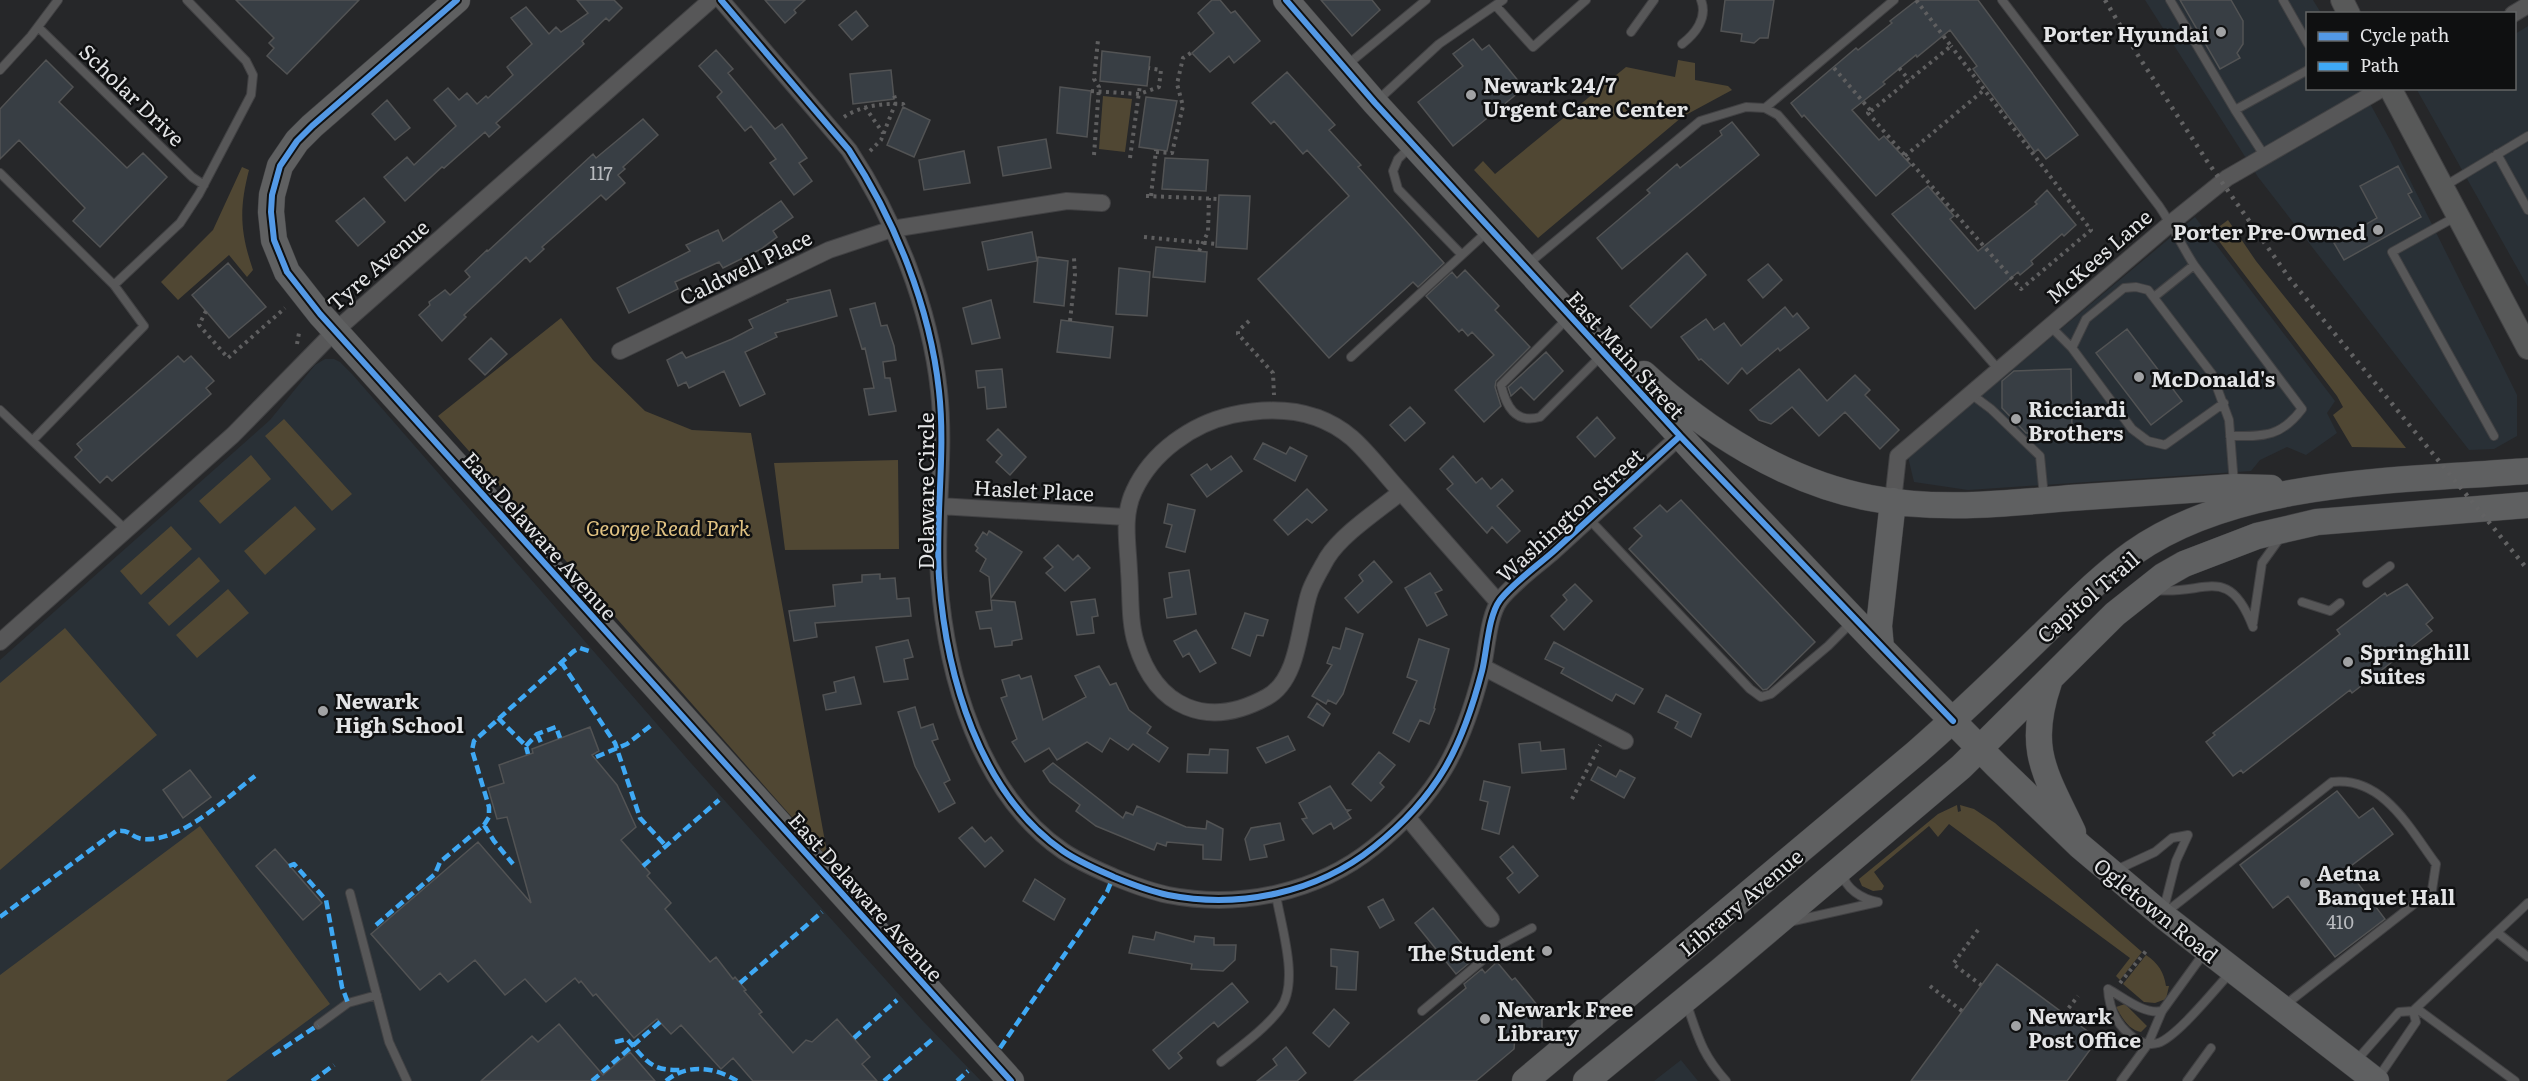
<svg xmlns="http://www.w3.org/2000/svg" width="2528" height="1081" viewBox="0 0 2528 1081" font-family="Literata,serif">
<rect width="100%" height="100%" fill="#262729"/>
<path fill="#293036" d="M2145,0h168l8,13 -13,1v74l54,1 28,51 127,255v41l-23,13 -25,1 -211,-273z
M2528,26v261l-111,-197 97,-2 1,-54z
M2195,217l140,184 -8,12 10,20 -31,22 -19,-8 -27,13 -9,11 -283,19 -54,-8 -6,-25z
M325,359h9l6,3 12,12 338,388 231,257 60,62h-981v-421l270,-240 45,-55z
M1681,1060l17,21h-44z"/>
<path fill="#504733" d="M1678,60l17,3v17l33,6 4,4 -50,27 -144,121 -64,-68 9,-9 12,13 131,-107 49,10z
M1103,96l29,3 -7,53 -26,-3z
M242,167l7,3c-10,39 -9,62 4,100l-6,7 -18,-22 -51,45 -17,-18 52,-52z
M2228,220l28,41 150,187 -54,-1 -19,-32 10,-8 -6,-11 -125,-164z
M561,318l32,42 52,51 47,19 59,3 77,425 -390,-442z
M284,419l68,75 -20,17 -67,-75z
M251,455l20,24 -51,45 -21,-23z
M898,460l1,89 -114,1 -11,-87z
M295,506l21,23 -51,46 -21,-24z
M171,526l21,23 -51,46 -21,-24z
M199,557l21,24 -51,45 -21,-23z
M228,589l21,24 -52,45 -21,-23z
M65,628l92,107 -157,135v-187z
M1957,805l1,7 3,-1 -1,-6 14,4 21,14 147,129 -22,28 -4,-4 14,-18 -181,-134 -11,13 -9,-11 -55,46 10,14 -2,4 -9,1 -11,-5 -3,-7 79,-65z
M200,826l130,178 -104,77h-226v-106z
M2146,955c12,8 18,17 20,31h3l-3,13 -11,4 -11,-1 -21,-18z
M2125,1004l22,22 -6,6c-12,-2 -19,-14 -25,-25z"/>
<path fill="#383e44" stroke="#525354" stroke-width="1.5" d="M236,0h123l-72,74 -20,-18 7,-8 -5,-5 5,-5z
M577,0h37l8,8 -13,13 -3,-3 -24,23 2,3 -88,79 4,4 -11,10 -4,-5 -41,36 -2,-1 -37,34 -21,-24 23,-20 7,8 42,-39 -22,-26 14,-12 11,12 8,-7 10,11 9,-8 2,2 25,-23 -6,-8 25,-23 -21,-26 15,-11 23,27 7,-7 5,5 27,-19z
M765,0h40l-11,10 2,3 -11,10z
M1212,0h8l11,13 4,-2 25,30 -26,22 -5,-7 -19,16 -18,-19 22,-20 -16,-20z
M1321,0h51l8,10 -28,26z
M1725,0h49l-6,38h-8l-6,5 -13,-2 1,-7 -21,-3z
M1917,0h61l100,135 -32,24 -8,-10 -3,3 -62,-83 4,-3 -27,-36 -33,27 -1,-2 -33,27 2,2 -33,26 27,30 5,-4 27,29 -35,31 -72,-81 -2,2 -11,-14 65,-55 2,2 34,-27 -2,-2z
M2180,0h51l12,21v23l-6,9 3,5 -20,11z
M856,11l12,15 -16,14 -13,-15z
M1473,39l9,11 7,-5 35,43 -71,58 -35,-44 45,-36 -10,-12z
M716,50l17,19 -5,4 47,56 7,-5 25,34 -8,5 13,18 -18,14 -24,-32 6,-4 -25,-33 -6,5 -28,-34 5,-5 -23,-26z
M1102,51l48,6 -3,29 -47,-5z
M46,60l27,27 -14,15 68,66 16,-15 24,24 -67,70 -27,-26 12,-13 -66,-68 -19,19v-50z
M891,70l3,29 -41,5 -3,-30z
M1287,72l48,53 -6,5 32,35 -3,2 86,96 -26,24 -5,-5 -84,76 -71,-79 91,-83 -42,-46 -4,4 -29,-33 -3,3 -19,-21z
M1060,87l31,4 -4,46 -30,-4z
M1146,97l31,4 -10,50 -28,-4z
M387,100l23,28 -15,12 -23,-26z
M903,107l27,13 -16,37 -27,-12z
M643,119l15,16 -35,32 2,2 -7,6 7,8 -19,17 -5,-5 -59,52 2,2 -14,13 -4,-5 -62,58 2,2 -24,24 -23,-26 11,-10 -1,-3 16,-12 5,5 20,-18 -5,-6 22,-21 1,1 105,-97 3,4z
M1732,122l27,33 -137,114 -25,-31 53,-45 -3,-3 30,-26 3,4 42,-33 -2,-4z
M1046,139l5,29 -48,8 -5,-29z
M964,151l6,32 -46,7 -5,-30z
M1165,158l43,2 -2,31 -44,-2z
M2398,166l14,26 -4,2 13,23 -77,43 -10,-17 43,-25 -17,-32z
M1928,186l26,30 -4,3 28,32 59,-47 -2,-2 12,-12 29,35 -12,11 -2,-2 -31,27 2,3 -13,11 -2,-3 -43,37 -83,-95z
M1219,195l31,1 -3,53 -31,-2z
M364,198l21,24 -27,24 -22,-25z
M781,201l12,16 -20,14 4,6 -16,12 -38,19 -4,-6 -44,20 3,7 -49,24 -12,-25 73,-37 -4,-6 32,-15 5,11z
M1032,232l5,29 -49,9 -6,-28z
M1156,247l51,5 -2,30 -52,-5z
M1687,253l19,22 -55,53 -21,-22z
M1038,257l30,4 -4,45 -30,-4z
M228,263l38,44 -37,31 -37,-43z
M1768,264l14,16 -19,18 -15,-18z
M1119,268l31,4 -3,44 -31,-2z
M1465,270l34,36 -4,4 35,37 -34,34 -1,6 6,19 -17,16 -29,-32 39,-35 -22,-23 -4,4 -6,-7 -3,3 -33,-36 26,-24 5,6z
M830,290l7,26 -62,17 2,4 -32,15 20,42 -25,12 -16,-35 -35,17 -3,-6 -8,4 -11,-26 15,-8 4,6 46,-19 21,-11 -4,-8 39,-18 -1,-2z
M991,300l9,38 -28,6 -9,-36z
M875,303l6,23 6,-1 7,21 2,14 -13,2 2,16h5l6,33 -27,4 -5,-26 10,-1 -9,-40 -3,1 -12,-40z
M1785,307l8,10 4,-4 12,15 -29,23 -2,-3 -31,26 -5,-6 -14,16 -27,-25 -2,1 -18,-23 25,-18 8,11 10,-7 17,23z
M1061,320l52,7 -3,31 -53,-6z
M2127,329l55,72 -31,24 -55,-72z
M491,338l16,16 -22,21 -16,-16z
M1546,352l17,19 -29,29 -13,-13 -10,9 -3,-9z
M178,356l6,6 7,-6 23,25 -8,7 5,6 -99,87 -5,-5 -7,7 -25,-26 7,-7 -5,-6z
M1002,369l4,38 -19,2 -2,-22 -7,1 -2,-17z
M1799,369l28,32 28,-26 15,15 -5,5 34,35 -19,19 -35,-37 -26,24 -27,-29 -21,17 -12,-4 -9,-10z
M2071,369l1,63 -46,1 -24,-25v-27l12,-10z
M1410,407l15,16 -20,18 -15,-16z
M1597,417l18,21 -20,19 -18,-20z
M998,429l28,28 -16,18 -14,-13 6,-7 -15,-15z
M1263,443l23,11 4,-7 17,9 -12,25 -41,-22z
M1231,456l11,15 -35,26 -16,-22 16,-11 4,6z
M1453,456l23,27 6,-5 9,11 11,-10 11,12 -16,15 23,25 -13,12 -15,-16 -5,6 -40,-44 6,-5 -13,-15z
M1307,489l20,21 -15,13 -5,-4 -19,16 -14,-15z
M1681,500l134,142 -48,47 -4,1 -134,-141 13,-13 -8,-8 26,-23 7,7z
M1168,504l27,6 -10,42 -19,-5 6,-22 -8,-2z
M989,531l33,21 -31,46 -2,-21 -9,-6 6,-12 -10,-8 2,-3 -3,-3 8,-13 4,3z
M1058,545l15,15 5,-5 12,13 -25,23 -19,-18 7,-6 -9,-9z
M1374,561l18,21 -34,31 -13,-15 18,-17 -4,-6z
M1189,570l7,44 -29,4 -3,-19 8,-2 -3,-24z
M1430,573l12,17 -7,3 12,22 -20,11 -22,-38z
M880,574v5l15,-1 2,21 12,-1 2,18 -96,7 2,14 -23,4 -5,-30 46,-5 -2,-21 29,-3v-7z
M1575,584l17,17 -28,29 -13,-14 16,-16 -4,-5z
M2407,584l26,34 -7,6 6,7 -80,62 -2,-3 -107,83 -2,-3 -8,6 -27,-34 9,-7 -2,-2 127,-99 -3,-4 48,-37 2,3z
M1095,599l3,17 -6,1 2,16 -17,2 -6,-33z
M991,600l24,2 7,37 -10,2v4l-17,2 -4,-19 -11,1 -4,-17 16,-2z
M1245,613l23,7 -5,16 -6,-1 -7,21 -18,-8z
M1346,628l17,6 -20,60 -7,10 -8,-4 -2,4 -14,-8 20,-31 -5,-2 6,-16 7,2z
M1196,630l20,33 -16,9 -11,-19 -6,4 -9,-16z
M1419,639l30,10 -15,59 1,1 -6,15 -9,-4 -11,22 -16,-9 24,-52 -10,-4z
M908,640l5,17 -9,2 4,20 -24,3 -8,-35z
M1554,642l89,47 -9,15 -18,-10 -4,7 -51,-28 3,-5 -19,-9z
M1099,666l11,19 6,-2 13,27 22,17 -4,6 21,15 -9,14 -26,-18 -5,6 -18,-12 -8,14 -15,-10 -30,18 -8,-12 -24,14 -13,-20 5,-3 -16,-41 6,-2 -5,-16 17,-5 2,4 10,-3 12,44 43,-23 -11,-21z
M854,677l7,27 -35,6 -3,-15 13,-3 -2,-10z
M1666,695l35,19 -10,23 -16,-9 3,-6 -20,-10z
M1317,703l13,11 -7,12 -15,-9z
M915,707l6,21 12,-4 5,15 -6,2 18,39 -6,3 11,20 -16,9 -24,-46 -17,-54z
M590,727l9,24 -7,4 25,30 19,42 -15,13 29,33 -3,3 24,27 -6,6 45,53 6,-5 17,22 2,-2 11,13 -2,1 18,21 -3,2 34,39 13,-13 6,2 25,-23 33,38 -8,7 15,17h-124l-20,-23 -12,11 -40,-44 -10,9 -14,-15 -23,19 -38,-44 -3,2 -12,-15 -2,2 -4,-5 -29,24 -21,-23 -20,16 -30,-35 -27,22 -8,-9 -20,17 -49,-56 107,-92 53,61 -24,-86 -10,2 -9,-31 16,-5 -5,-18 34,-12 -1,-4z
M1288,736l7,14 -29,13 -9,-15z
M1540,742l1,9 23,-2 2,20 -44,4 -3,-29z
M1210,749l18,1 -1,23 -40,-1 1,-18 21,1z
M1379,752l16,13 -15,18 4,4 -13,14 -19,-17z
M1053,763l70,55 3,-6 7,3 4,-9 49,21 20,2 1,-8 16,8 -2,31 -18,-1v-14l-36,-3 -1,4 -9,-3 -3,7 -58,-24 -20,-15 4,-6 -30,-23 -7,-11z
M1598,767l18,10 4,-7 15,8 -11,20 -33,-18z
M190,770l21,27 -28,21 -20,-28z
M1484,781l26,6 -11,47 -17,-5 6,-27 -8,-2z
M1330,786l16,24h4l-3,2 4,6 -17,11 -3,-6 -18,11 -11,-15 5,-1 -8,-15z
M2337,791l22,27 14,-10 20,26 -46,35 38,50 -50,38 -47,-61 -15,12 -33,-43z
M1280,823l4,17 -20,5 3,12 -17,3 -5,-21 6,-11z
M972,827l13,15 6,-5 12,14 -18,16 -26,-29z
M1513,846l25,30 -19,17 -12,-15 6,-5 -13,-16z
M275,849l47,54 -19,17 -47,-54z
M1035,879l30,20 -11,21 -31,-19z
M1383,899l11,21 -14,8 -12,-21z
M1433,908l41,51 -18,15 -41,-51z
M1156,932l38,10 1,-6 19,2v7h22l-1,15 -12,11 -32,-2 1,-5 -63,-11 4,-17 21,4z
M1331,949l27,3 -2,38 -20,-1 1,-22 -6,-1z
M1497,962l15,18 3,-2 27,33v17l-14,9 -13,-1 -1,13 -38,32h-122l112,-93 -2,-4 18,-15 3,4z
M1997,964l101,75 -31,42h-156z
M1232,983l16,19 -30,25 -4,-5 -36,31 4,5 -13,11 -16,-19z
M1334,1009l15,14 -20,24 -16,-14z
M559,1024l44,51 27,-23 25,29h-174l51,-45 6,6z
M1286,1047l20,26 -9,8h-40l20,-16 -4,-6z"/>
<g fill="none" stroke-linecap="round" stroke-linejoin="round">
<g stroke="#414143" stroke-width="10">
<path id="service" d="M2002,0l157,206c13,19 23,40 35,59
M2170,0l65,110
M2283,0l25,44
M1496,6l37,41 53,-47
M38,27l154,150 12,8
M1631,32l23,-32
M1682,44c13,-10 26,-26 19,-44
M1347,65l79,-65
M0,70l31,-34 27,-36
M1377,101l62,-57 64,-44
M1765,108l129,-108
M1412,145l-14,14 -5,12 5,18 64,66
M2497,154l31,56
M2264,155l-29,-45 73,-40
M0,173l114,112 30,41 -111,114
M2443,187l85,-51
M2457,216l-65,36 102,184
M1528,264l172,-143 46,-14 19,1 13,7 221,255
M114,285l66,-62 19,-29 52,-99 2,-20 -7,-14 -59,-61
M2154,297l40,-32 108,144c-22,29 -39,27 -72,27
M1568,318l-67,67c5,21 14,39 39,32l62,-62
M2050,326l22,22 60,81 16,12 17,4 59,-42
M2072,348l14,-29 38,-31 12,-1 12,3 64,84 17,46 5,64
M1351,357l137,-126
M1971,394l20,15 49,47 4,41
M0,410l126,120
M1589,519l161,170 11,8 10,-3 57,-48 25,-25
M2367,583l23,-17
M2155,590c50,6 73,-28 98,37
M2302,602l28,9 10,-8
M2253,623l9,-60 18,-25
M2114,871l41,-19 17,-14 16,-3 -12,26 -13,51
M1842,872c3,17 20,27 36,30
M350,893l39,149 18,39
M2165,913l167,-131c51,-6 78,47 104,82l-4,26 -147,115
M1789,922l89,-20
M2498,933l30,24
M2108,989c1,18 7,33 21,45 7,7 19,12 29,9 19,-6 58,-55 73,-71
M2108,989c15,8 36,26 54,22
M1686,1002c12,34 15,51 40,79
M2416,1008l99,73
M1422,1011l80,-67 30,-16
M2413,1011l115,-108
M318,1025l30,-22 29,-8
M2356,1061l43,-49 14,-1 3,11 -38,56
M1221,1062c20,-16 43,-32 59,-53 20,-26 1,-83 -4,-114
M2121,1081l27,-37 14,-33 42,-58
M2187,1081l24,-33"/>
</g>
<g stroke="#414143" stroke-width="18">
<path id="minor" d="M721,0l128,150c46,70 81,157 90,241 7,63 -4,125 0,187 7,97 40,215 124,273 16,11 33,18 51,26 17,7 35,14 54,18 71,14 149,-2 206,-48 64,-51 88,-99 108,-176 5,-20 6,-55 18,-71 13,-17 37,-34 54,-49 42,-38 84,-77 126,-115
M2513,14l15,-9
M620,351l209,-101 63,-21 175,-28 35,2
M1401,492c-16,-17 -31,-38 -49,-54 -34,-29 -78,-32 -120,-23 -40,9 -80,37 -98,76 -12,25 -6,53 -5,80 2,24 0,50 7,72 20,65 71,87 131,54 33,-18 32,-75 43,-106 4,-11 11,-22 17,-33 15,-24 52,-48 74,-66l97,110
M1893,501l5,-45 273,-233 56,-45 156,-90
M939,506l187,11
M0,642l233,-207 102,-104 376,-331
M1483,667l142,74
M1408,818l83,101"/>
</g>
<g stroke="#414143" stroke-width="24">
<path id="secondary" d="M2342,0l7,14
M2390,88l138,260"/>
</g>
<g stroke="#414143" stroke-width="27">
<path id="primary" d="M457,0l-145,126 -15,15 -17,25 -8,29 -1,17 3,28 13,32 33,42 691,767
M1286,0l89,103 327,357 179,188 116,118 83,80 82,69 214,166
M1644,374c62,57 142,108 226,124 65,13 134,6 200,0 55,-4 109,-7 164,-11l37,1
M1881,648l-2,-22 14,-125
M2049,682c-23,67 -4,91 24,150
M1525,1081l391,-328c45,-39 87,-80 129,-121 28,-27 56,-56 88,-79 106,-75 270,-72 395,-82
M1586,1081l134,-110 241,-204 154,-153 48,-38 21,-12 73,-28 60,-14 211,-17"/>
</g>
<path stroke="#5f5f60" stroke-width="4" stroke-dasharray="3 4.5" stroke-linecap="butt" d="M1834,68l37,43 -3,2 153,176 70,-59 -140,-184
M1899,68l10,12
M1091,91l48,3 20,-7 2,-17 -12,-2
M865,107l18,26
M1871,111l80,-65 -35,-46
M844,117c16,-11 39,-14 59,-13l2,4
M870,151l11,-11 15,-38 -2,-7
M1156,152l16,1 11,-47 -6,-22 6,-26 11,-7
M1094,155l5,-68 -5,-8 4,-39
M1905,156l79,-66
M1130,158l10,-73
M1146,196l73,3
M1151,196l5,-46
M1144,237l72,7
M1199,251l9,-19 1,-34
M206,311l-7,14 29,33 57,-50
M1070,321l5,-46 -1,-17
M1249,321l-11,10v3l35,39 1,22
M297,344l2,-11
M1572,799l28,-54
M1978,930l-25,34 28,21
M2120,983l26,-32
M1930,986l32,25
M2064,1014l14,-18"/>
<use href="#service" stroke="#575758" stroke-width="8"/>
<use href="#minor" stroke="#575758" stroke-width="16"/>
<use href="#secondary" stroke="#585959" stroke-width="22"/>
<use href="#primary" stroke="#5f6061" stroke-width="26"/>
<path stroke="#626263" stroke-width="4.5" stroke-dasharray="3 6" stroke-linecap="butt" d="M2105,0l34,57 68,104 83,118 238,291"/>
<path stroke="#3fa9f5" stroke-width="4.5" stroke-dasharray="9 4.5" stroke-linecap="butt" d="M561,662l54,81 25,75 26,28
M498,718l28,28 2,8
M537,734l5,11
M526,746l11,-12 19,-7 4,11
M596,757l31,-13 26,-20
M484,825l10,16 19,23
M289,866l5,-2 32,36 16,87 6,16
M643,866l76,-66
M0,917l116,-86c15,-2 14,6 26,8 39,4 84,-41 113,-63
M376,925l59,-51 5,-12 44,-37 5,-8v-10l-17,-57 2,-9 100,-90 6,-3 12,4
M740,983l82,-71
M854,1038l43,-38
M615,1042l12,-3c19,21 23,32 53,31
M1000,1048l87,-126 20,-30 6,-15
M273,1055l45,-30
M312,1081l22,-16
M592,1081l68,-59
M666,1081c21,-18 49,-14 71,0
M884,1081l51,-44
M957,1081l11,-10"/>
<g stroke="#0f1011" stroke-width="10">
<path id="cycleway" d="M457,0l-145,126 -15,15 -17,25 -8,29 -1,17 3,28 13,32 33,42 691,767
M721,0l128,150c46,70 81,157 90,241 7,63 -4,125 0,187 7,97 40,215 124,273 16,11 33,18 51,26 17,7 35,14 54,18 71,14 149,-2 206,-48 64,-51 88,-99 108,-176 5,-20 6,-55 18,-71 13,-17 37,-34 54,-49 42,-38 84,-77 126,-115
M1286,0l89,103 305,333 273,285"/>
</g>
<use href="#cycleway" stroke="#5399e6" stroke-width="6"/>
</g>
<g fill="#a1a2a4" stroke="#0f1011" stroke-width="2">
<circle cx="2221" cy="32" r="6"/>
<circle cx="1471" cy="95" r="6"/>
<circle cx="2378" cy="230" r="6"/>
<circle cx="2139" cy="377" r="6"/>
<circle cx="2016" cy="419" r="6"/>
<circle cx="2348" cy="662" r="6"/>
<circle cx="323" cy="711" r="6"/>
<circle cx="2305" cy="883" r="6"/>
<circle cx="1547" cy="951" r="6"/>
<circle cx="1485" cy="1019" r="6"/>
<circle cx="2016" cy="1026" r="6"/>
</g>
<g text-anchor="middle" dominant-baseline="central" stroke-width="5" stroke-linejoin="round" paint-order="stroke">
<g font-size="18" fill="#b8babe">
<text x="601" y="172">117</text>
<text x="2340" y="921">410</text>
</g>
<g font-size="21" font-weight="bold" fill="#e3e4e6" stroke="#0f1011" text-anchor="start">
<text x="2209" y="32" text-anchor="end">Porter Hyundai</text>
<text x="1483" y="83">Newark 24/7<tspan x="1483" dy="24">Urgent Care Center</tspan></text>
<text x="2366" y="230" text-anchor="end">Porter Pre-Owned</text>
<text x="2151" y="377">McDonald's</text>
<text x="2028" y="407">Ricciardi<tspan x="2028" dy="24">Brothers</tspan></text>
<text x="2360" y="650">Springhill<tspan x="2360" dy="24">Suites</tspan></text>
<text x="335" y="699">Newark<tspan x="335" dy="24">High School</tspan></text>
<text x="2317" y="871">Aetna<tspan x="2317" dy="24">Banquet Hall</tspan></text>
<text x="1535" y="951" text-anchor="end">The Student</text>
<text x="1497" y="1007">Newark Free<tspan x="1497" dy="24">Library</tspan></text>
<text x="2028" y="1014">Newark<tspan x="2028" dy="24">Post Office</tspan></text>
</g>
<g font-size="21" fill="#e3e4e6" stroke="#0f1011">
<text transform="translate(133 94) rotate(44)">Scholar Drive</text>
<text transform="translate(2098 255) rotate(-41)">McKees Lane</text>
<text transform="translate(377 264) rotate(-41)">Tyre Avenue</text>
<text transform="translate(745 266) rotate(-26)">Caldwell Place</text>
<text transform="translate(1627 354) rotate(48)">East Main Street</text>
<text transform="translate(1034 489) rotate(3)">Haslet Place</text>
<text transform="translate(924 491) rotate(-90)">Delaware Circle</text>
<text transform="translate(1569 514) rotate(-42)">Washington Street</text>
<text transform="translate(541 535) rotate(48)">East Delaware Avenue</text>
<text transform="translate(2087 596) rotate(-41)">Capitol Trail</text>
<text transform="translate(867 896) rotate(48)">East Delaware Avenue</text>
<text transform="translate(1740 901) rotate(-40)">Library Avenue</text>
<text transform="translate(2157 909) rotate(39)">Ogletown Road</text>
</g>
<g font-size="21" font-style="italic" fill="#e0c282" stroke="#0f1011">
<text x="668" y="526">George Read Park</text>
</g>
</g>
<rect x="2306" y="12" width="210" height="78" fill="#0f1011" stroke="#646566" stroke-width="1.5"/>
<rect x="2318" y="32" width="30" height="9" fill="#5399e6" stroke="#646566" stroke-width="1.5"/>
<text x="2360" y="42" font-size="18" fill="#e3e4e6">Cycle path</text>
<rect x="2318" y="62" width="30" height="9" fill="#3fa9f5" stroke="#646566" stroke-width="1.5"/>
<text x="2360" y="72" font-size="18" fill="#e3e4e6">Path</text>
</svg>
